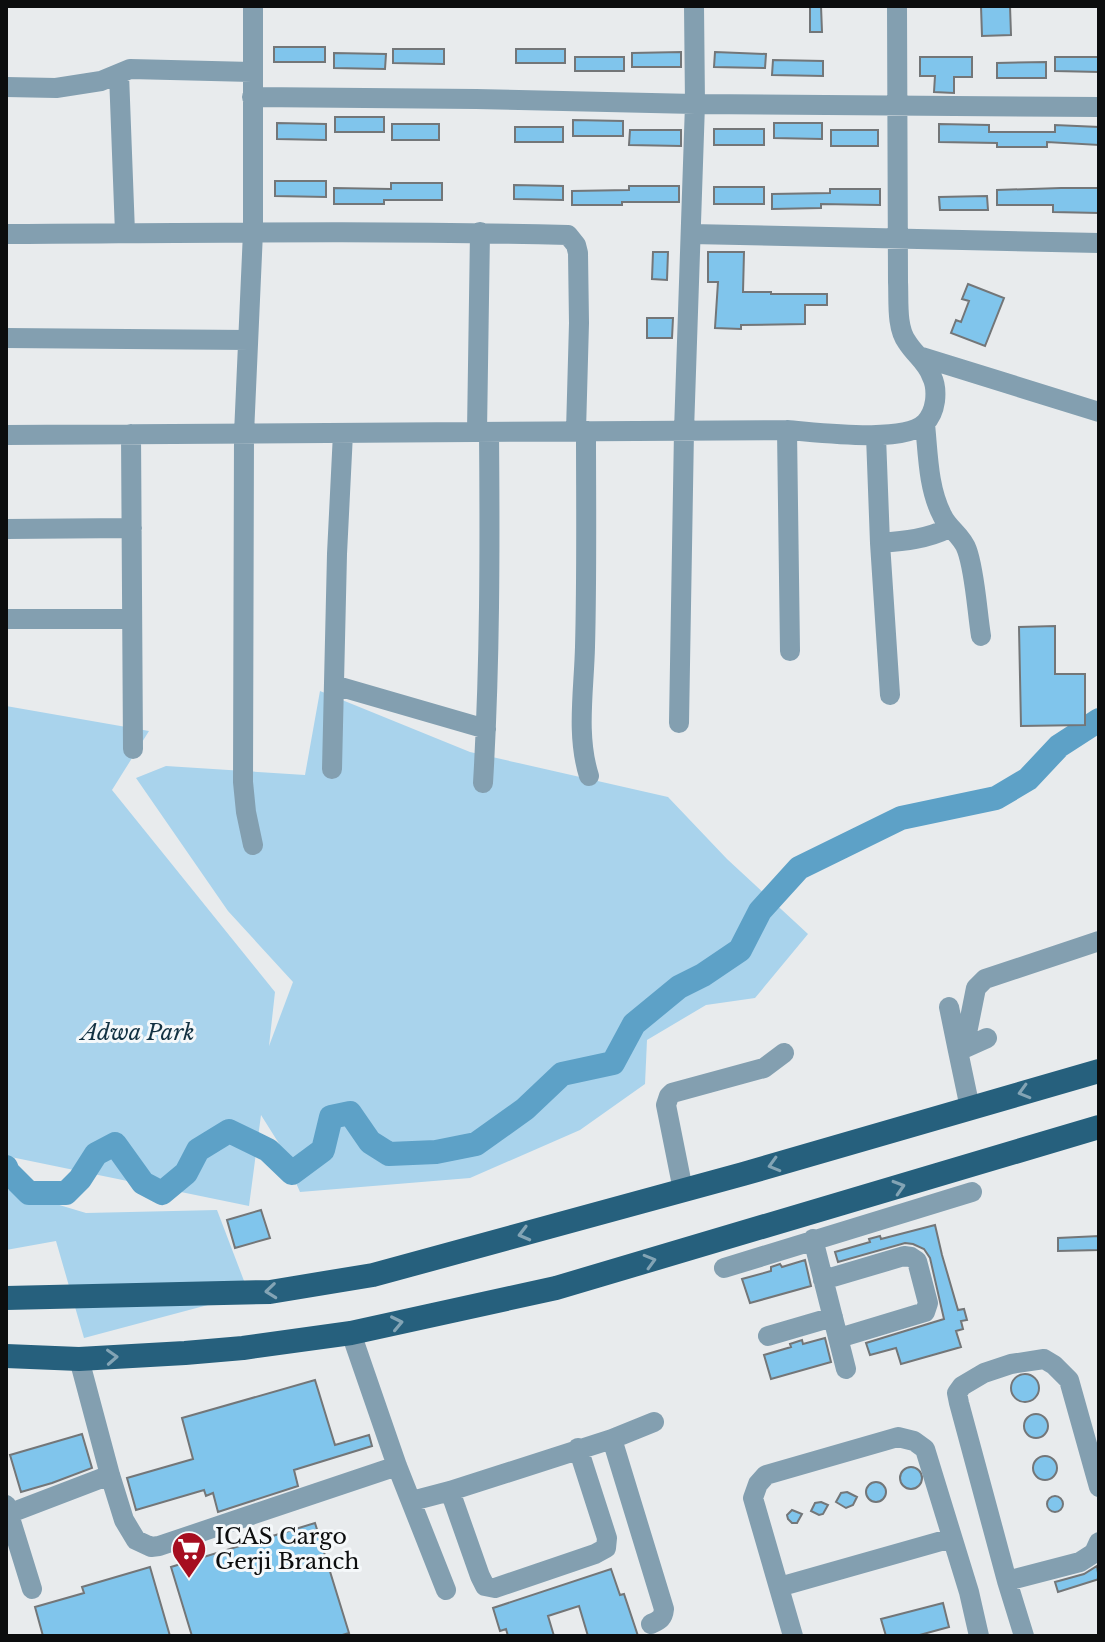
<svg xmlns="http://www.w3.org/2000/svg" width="1105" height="1642" viewBox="0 0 1105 1642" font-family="'Libre Baskerville',serif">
<rect width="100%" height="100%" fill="#e8ebed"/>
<path fill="#a9d3ec" d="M320,691l150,61 198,45 59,62 81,75 -53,64 -49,7 -59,35 -2,44 -65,46 -110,48 -170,14 -22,-50 -17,-27 -12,91 -243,-50v-450l143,25 -37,59 163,202 -6,54 24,-64 -65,-71 -92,-133 30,-12 139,9z
M6,1189l80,24 131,-3 32,84 -165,44 -28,-97 -50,9z"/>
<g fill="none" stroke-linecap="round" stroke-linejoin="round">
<path stroke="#5da1c7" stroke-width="24" d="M6,1167l2,5 21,21h37l14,-14 16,-25 19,-10 28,39 19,10 24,-20 12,-23 31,-19 39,19 24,23 31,-23 8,-33 19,-4 20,29 19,12 47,-2 40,-8 49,-35 37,-35 51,-11 21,-39 45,-37 24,-12 37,-25 20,-39 39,-43 102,-50 95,-20 32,-19 31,-33 40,-26"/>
</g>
<path fill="#80c5ec" stroke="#737678" stroke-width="2" d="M810,6h11l1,26h-12z
M981,6h29l1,29 -29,1z
M274,47h51v15h-51z
M393,49h51v15l-51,-1z
M516,49h49v14h-49z
M681,52v15h-49v-14z
M715,52l51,2 -1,14 -51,-1z
M334,53l52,1 -1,15 -51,-1z
M575,57h49v14h-49z
M920,57h52v20h-18v16l-20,-1 1,-16h-15z
M1055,57h44v15l-44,-1z
M773,60l50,1v15l-51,-1z
M1046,62v16h-49v-15z
M335,117h49v15h-49z
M573,120l50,1v15h-50z
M277,123l49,1v16l-49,-1z
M774,123h48v16l-48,-1z
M392,124h47v16h-47z
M939,124l50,1v7h66v-7l44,2v18l-52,-3v5h-50v-4l-58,-1z
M515,127h48v15h-48z
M714,129h50v16h-50z
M630,130h51v16l-52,-1z
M831,130h47v16h-47z
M275,181h51v16l-51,-1z
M391,183h51v17h-58v4h-50v-16l57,1z
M514,185l49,1v14l-49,-1z
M629,186h50v16h-57v3h-50v-14l57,-1z
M714,187h50v17h-50z
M1061,188h38v25l-46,-1v-7h-56v-15z
M830,189h50v16l-59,-1v4l-49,1v-15l58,-1z
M987,196l1,14h-48l-1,-13z
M653,252h15l-1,28 -15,-1z
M708,252h36l-1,40h28v2h56v11h-22v19l-64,1v4l-26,-1 3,-46h-10z
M968,284l36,14 -19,48 -34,-13 5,-13 5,2 8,-21 -7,-2z
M647,318h26l-1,20h-25z
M1055,626v48h30v51l-64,1 -2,-99z
M261,1210l9,28 -35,10 -8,-28z
M935,1225l7,30 16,55 6,-1 3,11 -6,1 2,8 -7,2 5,16 -60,17 -5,-16 -26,7 -4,-12 78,-24 -14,-61 -6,-9 -11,-5 -8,-1 -67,19 -3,-10 35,-10 -1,-3 11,-3 1,3z
M1099,1236v14l-41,1v-13z
M805,1260l6,26 -61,17 -8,-24 29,-8v-4l9,-3 2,3z
M825,1338l6,24 -60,17 -7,-24 27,-8 -1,-3 12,-4 1,4z
M1011 1388a14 14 0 1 1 28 0a14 14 0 1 1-28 0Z
M315,1380l20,65 34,-10 3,11 -78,24 4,16 -80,26 -5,-19 -7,3 -2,-6 -68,20 -9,-32 66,-19 -11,-41z
M1024 1426a12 12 0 1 1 24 0a12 12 0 1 1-24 0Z
M82,1434l10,34 -40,15 -31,9 -11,-37z
M1033 1468a12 12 0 1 1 24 0a12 12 0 1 1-24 0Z
M900 1478a11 11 0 1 1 22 0a11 11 0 1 1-22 0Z
M866 1492a10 10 0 1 1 20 0a10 10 0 1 1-20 0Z
M847,1492l10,5 -4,8 -7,3 -10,-6 5,-9z
M1047 1504a8 8 0 1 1 16 0a8 8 0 1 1-16 0Z
M821,1502l7,3 -5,9 -4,1 -8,-4 4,-8z
M792,1510l10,4 -5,9h-5l-4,-4 -1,-4z
M315,1523l34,110 -10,3h-147l-21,-69z
M1097,1566l2,13 -41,13 -3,-10 29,-8z
M150,1567l20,69h-127l-8,-29 49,-14 -2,-6z
M611,1569l9,26 4,-1 14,42h-50l-9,-30 -31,10 6,20h-46l-2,-7 -6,2 -7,-23z
M943,1603l6,24 -33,9h-30l-5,-17z"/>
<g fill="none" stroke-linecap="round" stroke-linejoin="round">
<path stroke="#839fb0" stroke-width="20" d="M119,74l6,159
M6,87l50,1 45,-7 29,-12 122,3
M252,97l224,2 219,5 404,3
M6,234c187,-1 374,-4 562,1l8,10 2,8 1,70 -3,108
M691,234l408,9
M6,338l242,2
M922,357l177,55
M925,424c3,29 3,64 17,91 6,14 20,20 25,35 8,22 10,61 14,86
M787,430l3,221
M586,431c0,72 1,144 -1,216 -1,43 -9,88 4,129
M477,432l3,-200
M131,434l2,315
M6,435l781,-5c29,2 118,14 138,-7 6,-6 9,-15 10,-22 1,-9 1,-16 -3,-24 -5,-15 -17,-22 -25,-35 -11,-15 -8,-42 -9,-60l-1,-276
M876,436l4,107 10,152
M6,529l126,-1
M880,543c25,-2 47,-4 69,-15
M6,619h126
M334,685l152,44
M679,723l5,-292 11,-327 -1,-98
M332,769l5,-215 6,-121
M483,783c7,-117 7,-234 6,-351
M253,845l-7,-33 -3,-30 1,-348 9,-202v-226
M949,1007l9,44
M964,1048l12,-60 9,-9 114,-38
M970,1108l-12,-57 29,-13
M683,1190l-17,-85 3,-9 3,-3 92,-25 20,-15
M813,1239l33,130
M724,1268l248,-76
M823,1280l81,-24 7,1 6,4 11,42 -3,9 -86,26
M351,1333l46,133 49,124
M768,1336l65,-19
M79,1359l31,116 14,45 12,20 15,7 8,-1 238,-80
M612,1439l52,170c-1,10 -5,11 -13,15
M450,1491l30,85 5,10 10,2 100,-34 11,-6 1,-10 -29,-90
M412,1501l38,-10 162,-52 42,-17
M6,1505l26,84
M8,1514l102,-39
M1007,1581l73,-19 14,-9 5,-11
M779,1587l173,-49
M793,1636l-40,-138 5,-14 8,-9 132,-38 16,4 11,8 44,143 10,44
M1024,1636l-17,-55 -48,-178 -2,-10 5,-7 22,-13 27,-9 33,-5 10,6 15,15 30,107"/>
<path stroke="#26607d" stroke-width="24" d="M6,1298l264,-6 103,-17 370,-101 356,-103
M6,1356l73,3 106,-6 58,-5 108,-15 205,-45 543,-161"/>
</g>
<defs><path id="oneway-chevron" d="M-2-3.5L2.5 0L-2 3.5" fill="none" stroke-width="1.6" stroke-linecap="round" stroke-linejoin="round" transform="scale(2)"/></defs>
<g stroke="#83a4b5">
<use href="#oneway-chevron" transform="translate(1024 1092) rotate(164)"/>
<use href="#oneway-chevron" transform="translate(774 1165) rotate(164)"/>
<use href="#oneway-chevron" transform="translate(899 1187) rotate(-17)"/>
<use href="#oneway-chevron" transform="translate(524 1234) rotate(165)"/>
<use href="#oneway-chevron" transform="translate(650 1261) rotate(-16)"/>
<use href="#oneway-chevron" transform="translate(271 1291) rotate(174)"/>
<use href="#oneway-chevron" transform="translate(397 1323) rotate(-12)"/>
<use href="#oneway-chevron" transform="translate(112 1357) rotate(-3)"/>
</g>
<defs>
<g id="supermarket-pin" transform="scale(1.8)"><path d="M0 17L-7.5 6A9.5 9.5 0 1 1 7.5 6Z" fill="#a60e20" stroke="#f5f8fa"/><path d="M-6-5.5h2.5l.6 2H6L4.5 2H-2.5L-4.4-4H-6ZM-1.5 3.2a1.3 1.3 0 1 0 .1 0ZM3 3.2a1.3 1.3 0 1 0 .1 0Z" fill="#fff"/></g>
</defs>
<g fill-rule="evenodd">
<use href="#supermarket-pin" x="189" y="1549"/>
</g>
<g text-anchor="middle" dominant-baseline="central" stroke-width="6" stroke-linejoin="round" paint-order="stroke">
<g font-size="22" font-style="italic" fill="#123142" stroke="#f5f8fa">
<text x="138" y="1032">Adwa Park</text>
</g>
<g font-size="22" fill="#0c0d0e" stroke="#f5f8fa" text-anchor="start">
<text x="215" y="1536">ICAS Cargo<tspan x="215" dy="25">Gerji Branch</tspan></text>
</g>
</g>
<rect width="1105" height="1642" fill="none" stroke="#0c0d0e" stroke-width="16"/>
</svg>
